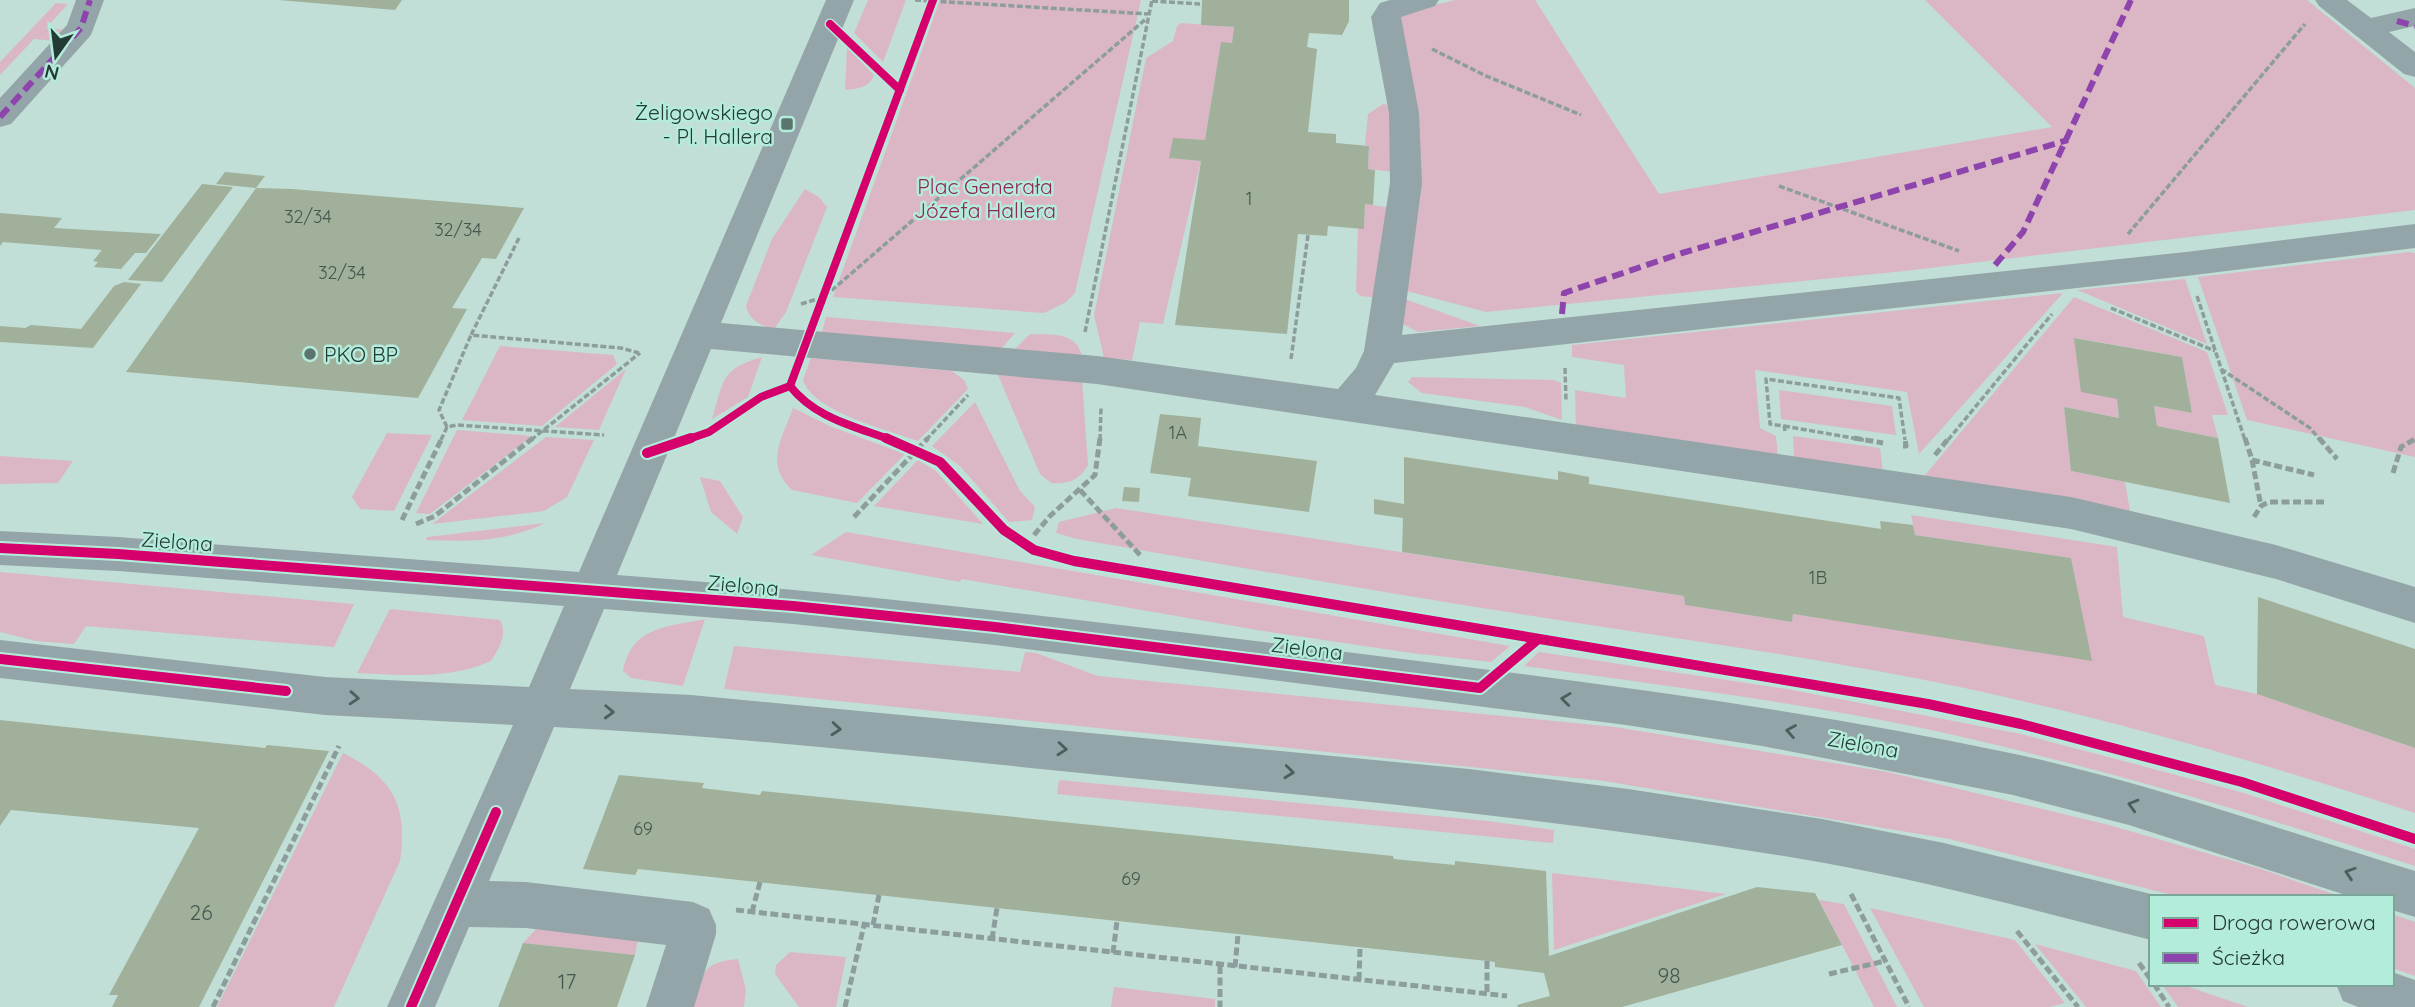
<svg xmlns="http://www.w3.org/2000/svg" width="2415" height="1007" viewBox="0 0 2415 1007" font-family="Quicksand,sans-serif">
<rect width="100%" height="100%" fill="#c1dfd6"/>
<path fill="#dbb7c6" d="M868,0h38l-23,62 -29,-29z
M940,0h201l-66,293 -9,9 -22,11 -211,-16z
M1455,0h80l124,194 393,-67 -127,-127h382l108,88v122l-510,61 -419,41 -83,-22 -5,-276z
M56,3l12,1 -22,24 21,2 -10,11 -23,-2 -34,36v-13z
M1181,23l53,4 -2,16h-11l-16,97 -32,-1 -3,19 31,3 -38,163 -23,-2 -8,38 -28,-2 -10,-43 52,-257 27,-17 4,-15z
M847,48l27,27c-4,13 -18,14 -29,15z
M1383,104l10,2 1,66 -26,-3 1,-23 -4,-1 3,-31z
M805,189l14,8 8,10 -41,105 -12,17c-13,-3 -25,-9 -28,-23l26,-67z
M1365,204l28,4 -14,90 -18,-2 -5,-4 2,-64h6z
M2409,252l6,1v204l-168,-37 -49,-143z
M2185,279l22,65 -130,-54z
M2063,293l-144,161 -12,-62 -152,-22 5,58 16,8 2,22 -202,-29 -1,-39 51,8 -2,-33 -52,-8v-12z
M2074,297l133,55 21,63h-16l6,23 -61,-12 -3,-20 38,7 -10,-56 -107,-19 42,61 2,19 -55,-11 7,64 54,11 5,29 -209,-31z
M1402,298l78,28 -62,6 -15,-8z
M826,317l189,16 -14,16 -179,-17z
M1030,334c21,1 46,-3 52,22l-68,-6z
M500,346l113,9 4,9 -75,62 -80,-6z
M762,357l-14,40 -36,22c12,-38 8,-50 50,-62z
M811,358l141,13 12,9 4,9 -50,52c-30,-11 -105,-29 -115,-61z
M626,369l-27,61 -44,-3z
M998,375l84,5 6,85c-9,16 -20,19 -37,18l-11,-9z
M1412,377l142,3 7,3 1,37 -37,-13 -103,-14 -14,-11z
M1779,390l113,16 4,29 -115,-16z
M975,402l45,89 15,16 -3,13 -23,2 -49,-56 -28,-20z
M793,408l39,19 73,27 -48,49 -65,-13c-28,-26 -10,-51 1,-82z
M457,430l75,6 -102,78 -14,-1z
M387,433l45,2 -38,76 -34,-2 -8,-12z
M1793,436l87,12 3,25 -89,-13z
M546,437l48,3 -27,57 -23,14 -112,13z
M0,456l73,5 -15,22 -58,1z
M918,460l18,11 47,53 -109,-18z
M700,477l20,4 23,36 -6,17 -26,-22z
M1116,508l568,88 1,9 107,17 1,-8 298,46 -20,-102 -156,-23 -4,-20 206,32 6,70 81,19 11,49 42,9 158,54v65c-161,-53 -324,-100 -490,-133 -126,-25 -254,-42 -380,-62 -157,-24 -312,-52 -468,-79l-21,-6 3,-11z
M545,523c-39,19 -76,19 -119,17l1,-3z
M846,532l664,114 -19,16 -80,-9 -154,-23 -295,-51 -2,3 -149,-27z
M0,572l354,32 -20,43 -248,-21 -12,18 -38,-3 -36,-9z
M390,609l110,11c8,15 -1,28 -9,41 -42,19 -89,14 -134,12z
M705,619l-22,67 -52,-8 -8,-7c9,-45 44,-44 82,-52z
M734,646l286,26 5,-20 11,1 62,23 517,51 273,45 221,53 149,43 84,29h-162l-231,-58 -345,-58 -880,-92z
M1539,652l248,37 234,45 223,59 171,56v17c-160,-52 -319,-100 -484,-136 -134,-28 -271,-45 -407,-64z
M343,753c50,25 65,52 57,108l-66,146h-117z
M1059,780l429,41 66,9 -1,13 -496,-49z
M1552,873l174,21 -172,56z
M1819,900l25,4 53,103h-23z
M1870,908l145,32 50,63 -16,4h-125z
M2392,914l23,8v54l-23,-8z
M545,919l94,15 -4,21 -112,-12z
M2035,944l101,27 25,36h-75z
M790,952l56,5 -10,50h-37l-24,-33 1,-9z
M738,959l8,31 -2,17h-54c10,-32 12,-45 48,-48z
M2162,984h18l68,23h-70z
M1114,987l101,12v8h-104z"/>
<path fill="#a1b09b" d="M279,0h123l-7,10z
M1202,0h147v21l-7,14 -33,-2 -2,14 10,2 -9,83 28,2v9l33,3 -1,23 7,1 -2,35 -8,-1 -1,25 -36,-3 -1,10 -29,-2 -11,100 -112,-9 26,-164 -32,-3 4,-20 32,2 16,-98 11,1 2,-16 -33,-2z
M225,172l40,4 -9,12 -40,-4z
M202,184l31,3 -71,95 -34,-2z
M256,188l36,1 232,19 -28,51 -14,-1 -30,50 15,1 -49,89 -292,-26z
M0,213l62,5 -8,10 107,6 -15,19h-11l-14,16 -27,-2 4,-5 -5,-1 9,-11 -99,-8 -3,4z
M124,282l17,2 -48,64 -93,-6v-16l25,2 6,-3 50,4 33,-43z
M2074,338l108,19 10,56 -38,-7 3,20 61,12 12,65 -159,-32 -7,-64 55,11 -2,-19 -36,-7z
M1160,414l41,4 -3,28 119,15 -8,51 -121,-16 3,-18 -41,-5z
M1404,457l154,23v-9l31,6v7l292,45 -1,-8 33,4 2,10 156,23 21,103 -299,-47 -1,8 -107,-17 -1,-9 -282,-44 1,-34 -29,-4v-15l30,5z
M1124,487l16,1 -1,14 -17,-1z
M2258,597l157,52v99l-158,-54z
M0,720l265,28 2,-3 62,6 -130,256h-87l6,-12h-9l90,-167 -188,-18 -11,16z
M619,775l85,8 -2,5 58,7 2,-4 631,65 1,3 61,6v-4l91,10 3,85 208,-69 58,6 27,52 -220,62h-104l-1,-2 33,-9 -6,-23 -49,-6v-5l-8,-1 -849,-92 -3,6 -52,-6z
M523,943l112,12 -18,52h-119z"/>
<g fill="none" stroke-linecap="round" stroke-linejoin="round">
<path stroke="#8d9d9e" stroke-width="3.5" stroke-dasharray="6 2.5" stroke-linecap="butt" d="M915,0l233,14
M1152,1l48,3
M1432,49l52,26 97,40
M1779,186l180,65
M2128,234l177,-210
M519,238l-48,97 150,13 18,5
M2197,296l48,144
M801,304l23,-7 323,-279
M2111,308l104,43
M1085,332l67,-332
M1291,359l17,-124
M1565,368l1,33
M2221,369l89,59 10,12
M1784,426l80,14
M447,427l-8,-17 32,-75
M1785,431l-1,-5 -14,-2 -4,-45 133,19 6,42
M441,440l6,-13 10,-2 147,10
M531,440l109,-87
M926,440l42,-45
M1100,440l1,-32
M1948,440l104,-126"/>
<path stroke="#8d9d9e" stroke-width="5" stroke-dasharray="8 3.5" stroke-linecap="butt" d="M1854,438l29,5
M2245,438l7,22 62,15
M2319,438l18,21
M1903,446h3l-1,-8
M1935,455l14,-17
M2252,460l9,46
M2393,473l8,-26 14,-8
M1080,490l61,66
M854,517l74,-79
M2254,517l7,-11 8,-4h57
M402,520l40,-82
M416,524l19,-8 98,-78
M1034,535l16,-19 45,-41 5,-37
M1851,894l58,113
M736,910l771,86
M752,912l8,-30
M873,925l6,-30
M2017,931l61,76
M992,939l5,-31
M1113,953l4,-32
M1487,961v32
M2139,963l12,17
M1220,966v41
M1235,967l3,-32
M1829,974l56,-13
M1359,980l1,-32
M2154,984l15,23
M213,1007l126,-261
M845,1007l19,-82"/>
<path fill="#94a5a9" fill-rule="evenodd" d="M76,0h28l-13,35 -80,89 -11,3v-29l67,-73z
M826,0h28l-133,323 376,33 241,33 18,-21 8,-17 26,-168 -1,-70 -18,-96 9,-14 10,-3h49l-4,6 -34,11 18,96 3,70 -20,152 784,-83 229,-28v24l-229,28 -792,87 -19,32 696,102 205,48 139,42v36l-139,-44 -205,-50 -974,-145 -386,-35 -94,226c242,18 481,47 721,76 225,28 450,55 672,102 137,29 271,77 405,118v46l-23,-7v-13h-40l-223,-72 -116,-30 -251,-49 -136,-21 -631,-80 -202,-21 -189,-15 -34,80 121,6 778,74 159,20 194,30 122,24 207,51 7,3h-7v43c-110,-28 -220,-58 -332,-78 -232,-40 -465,-62 -699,-85 -189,-19 -377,-40 -566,-50l-65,154 37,1 167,20 16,7 7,16v9l-22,73h-48l20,-62 -140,-17 -57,-1 -34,80h-48l126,-282 -188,-10 -325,-37v-38l325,37 204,10 35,-81 -446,-35 -118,-6v-34l118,6 461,35z
M2315,0h32l24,18 44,-10v18l-26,6 26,20v25l-11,-3 -85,-68z
M2392,972l23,8v27h-57l-15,-6 -7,-17h56z"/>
<path stroke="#8e44ad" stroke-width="6" stroke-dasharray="12 6" stroke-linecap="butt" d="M2397,21l18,5
M0,117l81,-89 9,-28
M1995,265l28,-33 108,-232
M1562,314l2,-21 118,-40 386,-113"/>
<g stroke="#b4ecdb" stroke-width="11">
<path id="cycleway-far1" d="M830,24l70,66
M686,440l23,-8 52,-35 29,-11
M891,440c-37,-14 -76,-22 -101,-54l143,-386"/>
</g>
<g stroke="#b4ecdb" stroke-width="14">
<path id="cycleway" d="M886,438l54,24 64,68 30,20 40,11 854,143 93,20 221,58 173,57
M647,453l44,-15
M0,548l118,6 675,52 202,21 485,61 57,-48
M0,659l286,32
M411,1007l85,-195"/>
</g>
<use href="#cycleway-far1" stroke="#d6006c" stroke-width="8"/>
<use href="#cycleway" stroke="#d6006c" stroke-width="10"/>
</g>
<defs><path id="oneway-chevron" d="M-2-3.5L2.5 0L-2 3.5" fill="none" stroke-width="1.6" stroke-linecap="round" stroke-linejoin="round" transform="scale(1.75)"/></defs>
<g stroke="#4b5f5d">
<use href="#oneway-chevron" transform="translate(354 698) rotate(4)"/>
<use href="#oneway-chevron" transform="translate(1566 699) rotate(-173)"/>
<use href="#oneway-chevron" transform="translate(609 712) rotate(2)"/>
<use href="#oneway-chevron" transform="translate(836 729) rotate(5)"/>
<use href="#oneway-chevron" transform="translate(1791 731) rotate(-170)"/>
<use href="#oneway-chevron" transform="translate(1062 749) rotate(5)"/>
<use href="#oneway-chevron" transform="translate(1289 772) rotate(6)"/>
<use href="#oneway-chevron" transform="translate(2133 805) rotate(-164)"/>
<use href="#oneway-chevron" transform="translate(2350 873) rotate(-162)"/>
</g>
<g fill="#5b746d" stroke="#b4ecdb" stroke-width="2.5">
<rect x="780" y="117" width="14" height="14" rx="3.5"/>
<circle cx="310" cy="354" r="7"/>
</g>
<g text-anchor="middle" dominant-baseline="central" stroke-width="5" stroke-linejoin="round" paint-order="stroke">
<g font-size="18" fill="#43584e">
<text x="1249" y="198">1</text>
<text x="308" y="216">32/34</text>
<text x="458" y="229">32/34</text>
<text x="342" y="272">32/34</text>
<text x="1178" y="432">1A</text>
<text x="1818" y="577">1B</text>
<text x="643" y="828">69</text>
<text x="1131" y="878">69</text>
</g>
<g font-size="21" fill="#243a34" stroke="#b4ecdb" text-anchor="end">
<text x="773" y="112">Żeligowskiego<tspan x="773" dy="24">- Pl. Hallera</tspan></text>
<text x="324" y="354" text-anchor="start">PKO BP</text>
</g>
<g font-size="21" fill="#91265a" stroke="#b4ecdb">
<text x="985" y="186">Plac Generała<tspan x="985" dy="24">Józefa Hallera</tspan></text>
</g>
<g font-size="21" fill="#243a34" stroke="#b4ecdb">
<text transform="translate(177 541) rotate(4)">Zielona</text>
<text transform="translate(743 585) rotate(5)">Zielona</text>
<text transform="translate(1307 648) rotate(7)">Zielona</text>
<text transform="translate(1863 744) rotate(10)">Zielona</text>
</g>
<g font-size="21" fill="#43584e">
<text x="201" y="912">26</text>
<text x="1669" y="975">98</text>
<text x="567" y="981">17</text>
</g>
</g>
<rect x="2149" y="895" width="245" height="91" fill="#b4ecdb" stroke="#7aa598" stroke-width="2"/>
<rect x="2163" y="918" width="35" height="10" fill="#d6006c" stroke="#7aa598" stroke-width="2"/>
<text x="2212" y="930" font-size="21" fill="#243a34">Droga rowerowa</text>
<rect x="2163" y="953" width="35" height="10" fill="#8e44ad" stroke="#7aa598" stroke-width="2"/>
<text x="2212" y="965" font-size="21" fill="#243a34">Ścieżka</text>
<g transform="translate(56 56) rotate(194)" stroke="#b4ecdb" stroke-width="5" paint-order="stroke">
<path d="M0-5L12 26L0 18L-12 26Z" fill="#243a34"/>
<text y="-10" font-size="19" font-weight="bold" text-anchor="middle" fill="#243a34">N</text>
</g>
</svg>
